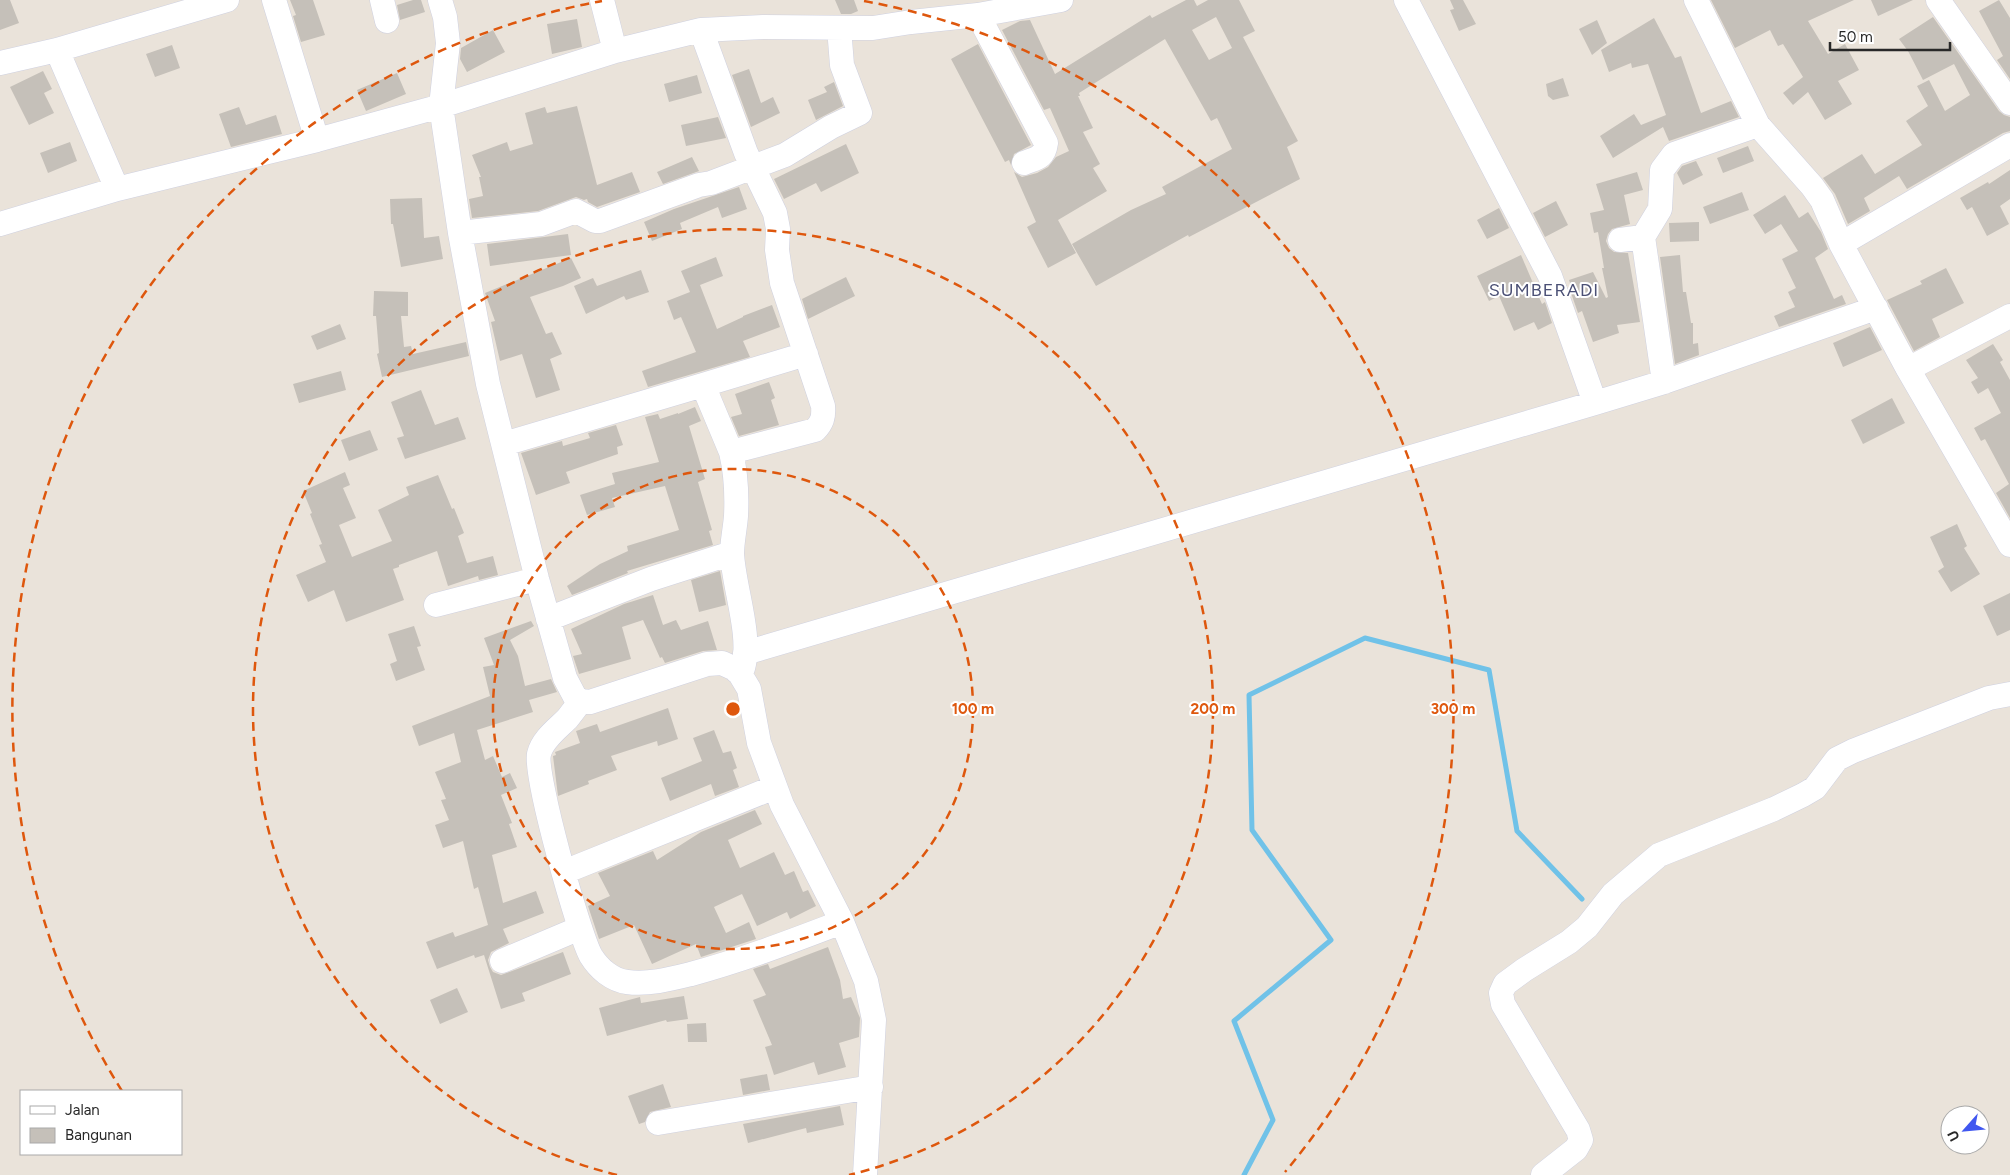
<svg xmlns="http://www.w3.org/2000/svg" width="2010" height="1175" viewBox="0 0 2010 1175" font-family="Figtree,sans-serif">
<rect width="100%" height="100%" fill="#eae3da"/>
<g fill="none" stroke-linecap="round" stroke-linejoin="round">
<path stroke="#70c2e8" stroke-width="5" d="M1244,1175l29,-55 -39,-99 97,-81 -79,-110 -3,-135 116,-57 124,32 28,161 65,68"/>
</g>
<path fill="#c5c0b9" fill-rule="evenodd" d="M0,0h10l9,23 -19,7z
M290,0h23l12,35 -24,7 -8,-26 3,-1z
M413,0h8l4,12 -25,8 -3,-15z
M835,0h19l4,11 -7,3h-10z
M1186,0h8l3,6 11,-6h31l16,31 -12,6 55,104 -11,6 13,32 -111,58 -1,-2 -92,51 -24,-42 59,-34 35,-16 -4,-7 70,-38 -15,-31 -6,3 -46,-82 -86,54 1,3h-2l15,32 -10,4 17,32 -7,4 14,23 -49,29 18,33 -28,15 -21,-41 9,-5 -22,-50 8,5 15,-4 11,-6 8,-10 13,-6 -19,-43 -6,2 -42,-80 18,-9 10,-1 25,54 95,-59 2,3zM1216,17l16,31 -23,12 -17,-30z
M1450,0h13l13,24 -17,7 -9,-21 4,-1z
M1711,0h143l-46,21 20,33 17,-10 14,26 -21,11 14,23 -27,16 -17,-28 -15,13 -10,-12 20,-16 -20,-33 -5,2 -8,-16 -35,18z
M1871,0h42l-35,16z
M1999,0l11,18v61l-13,-19 6,-4 -24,-45z
M1933,17l66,94 5,4 6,2v14l-7,2 -96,56 -8,-13 -35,22 6,13 -22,13 -13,-30 -12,-16 39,-24 13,20 47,-29 -16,-24 22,-15 -11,-20 12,-6 16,31 25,-16 -16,-31 -31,16 -15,-29 -9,-12z
M1654,18l21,40 6,-2 20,57 30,-12 8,16 -70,24 -6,-14 -50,31 -13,-22 34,-22 7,11 25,-10 -18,-51 -16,4 -1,-5 -22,9 -8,-22z
M577,19l5,28 -30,7 -5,-30z
M1597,20l10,23 -15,12 -13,-26z
M493,30l12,22 -38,20 -7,-13 1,-11z
M978,44l53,101 -17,9 -3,11 -2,-5 -4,2 -54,-103z
M172,45l8,23 -25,9 -9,-23z
M749,69l12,34 12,-6 7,16 -29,14 -19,-52z
M43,71l9,18 -8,4 10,20 -25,12 -19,-38z
M397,73l9,21 -40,17 -9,-21z
M697,75l5,18 -33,9 -5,-18z
M1563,78l6,18 -16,4 -5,-4 -2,-12z
M834,82l9,24 -27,14 -8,-20 19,-8 -3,-5z
M577,106l20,79 35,-13 8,20 -43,15 -9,-5 -1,-3 -3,1 -8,-3 -38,14 -66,7 -3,-19 14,-3 -4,-19h2l-9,-22 35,-13 3,9 23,-7 -8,-31 20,-6 2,6z
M239,107l7,18 30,-10 6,19 -51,13 -12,-33z
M718,117l8,21 -40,8 -5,-21z
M70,142l7,19 -29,12 -8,-20z
M846,144l13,29 -38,19 -5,-9 -32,16 -10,-20z
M1748,146l6,15 -31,12 -6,-15z
M692,157l7,14 -36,13 -6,-12z
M1696,161l7,14 -20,10 -6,-12 5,-7z
M2010,170v29l-10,7 9,18 -22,12 -15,-29 -5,3 -7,-12 28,-16 1,2z
M1637,172l6,18 -19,5 6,29 -18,5 -4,5 -2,7 3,7 5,4 14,1 12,69 -23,3 2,8 -26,9 -11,-31 -4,2 -8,-23 2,-1 -3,-9 24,-8 13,26 2,-1 -6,-29h2l-6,-36 -4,1 -4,-20 14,-3 -8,-26z
M739,187l8,22 -25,9 -4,-11 -38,16 2,6 -30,12 -8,-19 30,-13z
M1742,192l7,18 -39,14 -7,-17z
M1785,195l14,23 9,-6 13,20 7,17 -13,9 19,41 8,-4 4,9 -67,23 -5,-11 21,-9 -7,-15 8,-4 -14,-29 16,-8 -17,-27 -16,10 -12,-19z
M422,198l2,40 15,-2 4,23 -42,8 -8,-43h-2l-1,-25z
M1556,201l12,24 -23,12 -12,-24z
M1499,208l10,20 -22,11 -10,-19z
M1699,222v19l-29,1 -1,-19z
M568,234l3,21 -81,11 -3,-22z
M1521,255l21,49 3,-2 7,21 -14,7 -4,-8 -20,9 -15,-35 -10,5 -12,-25z
M1680,255l3,37h3l5,31h2v21l5,-1 1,12 -24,9 -15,-107z
M716,257l7,19 -23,9 17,44 26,-12v-1l29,-11 8,22 -37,14 7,16 -102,30 -6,-16 54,-19 -15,-35 -7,3 -7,-19 23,-9 -9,-21z
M571,258l10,20 -18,8 -33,11 16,37 6,-2 10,22 -12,5 10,31 -24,8 -14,-44 -22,7 -9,-39 4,-1 -10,-28z
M1946,268l18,35 -32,16 8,18 -26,14 -27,-51 35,-16 -2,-3z
M641,270l8,22 -23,8 -2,-4 -38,18 -12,-28 19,-8 4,8z
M846,277l9,19 -47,23 -6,-20z
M374,291l34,1v24h-7l3,31 7,-1 2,8 53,-12 3,14 -87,21 -5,-23 2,-1 -3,-37h-3z
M340,324l6,15 -29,11 -6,-14z
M1870,327l12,23 -39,17 -10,-24z
M1993,344l10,16 -3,2 10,18v138l-14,-25 13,-9 -24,-45 -4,2 -7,-13 27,-15 -13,-25 -10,6 -7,-12 7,-4 -12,-18z
M341,371l5,19 -47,13 -6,-19z
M769,382l6,16 -4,2 8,25 -40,11 -8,-19 11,-3 -7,-20z
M421,390l14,35 23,-8 8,22 -61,20 -8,-21 7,-2 -13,-34z
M1892,398l13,25 -42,21 -12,-24z
M695,407l6,14 -12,5 16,53 -7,3 14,48 -3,1 4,14 -86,26 1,2 -56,22 -5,-9 33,-22 28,-13 -1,-5 52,-16 -14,-44 -53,12 3,9 -28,8 -7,-20 35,-11 -3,-11 47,-11 -14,-45 13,-3 2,5 18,-6v1z
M616,425l7,20 -6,2 1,7 -52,18 4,11 -34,12 -15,-42 41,-12 1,5 27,-8 -2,-5z
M370,430l8,20 -29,11 -8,-21z
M345,472l5,13 -7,3 13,30 -17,7 13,32 40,-16 -14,-31 31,-15 -3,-8 32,-12 14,34 2,-1 10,25 -6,3 9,27 26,-7 5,19 -19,5 -1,-4 -30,10 -11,-35 -38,14v2l-6,2 11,31 -58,22 -12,-32 -26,12 -12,-27 30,-13 -7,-17 3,-1 -12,-30 2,-1 -9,-22z
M1957,524l10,22 -3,2 16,26 -29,18 -13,-21 6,-4 -14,-30z
M720,571l6,34 -27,7 -8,-32z
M2010,593v37l-13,6 -14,-30z
M653,595l10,30 13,-5 5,10 27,-9 9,29 -14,1 -38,12 -3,-6 -2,1 -17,-38 -21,7 9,32 -52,15 -6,-18 9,-2 -11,-25 53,-25z
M531,621l3,5 -24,14 8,16 7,30 26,-7 6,13 -28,8 4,12 -56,18 8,30 8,-4 9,21 8,-4 7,15 -16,7 11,28 -3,1 8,23 -25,8 11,48 33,-12 8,22 -41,16 6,14 -18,9 -3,8 2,7 3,5 8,3 62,-23 8,22 -49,19 3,8 -24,8 -17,-54 -9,3 -1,-3 -37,14 -11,-27 27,-10 2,5 33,-12 -10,-38 -4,2 -11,-48 -20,7 -8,-23 14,-5 -8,-20 5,-1 -11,-27 26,-10 -7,-29 -35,13 -7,-20 78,-30 -7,-29 11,-2 -10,-27z
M414,626l7,20 -4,1 8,23 -29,11 -6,-17 7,-3 -9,-27z
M668,708l10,31 -20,7 -1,-5 -46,15 6,14 -29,11 1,3 -31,12 -5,-40 3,-1 -1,-3 25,-9 -4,-12 21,-7 3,8z
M714,730l9,23 8,-2 6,17 -4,2 6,17 -24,9 -4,-12 -41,17 -9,-23 41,-17 -9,-23z
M755,810l7,14 -34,16 12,28 34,-16 11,23 9,-4 9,21 5,-2 8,16 -26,13 -3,-7 -30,14 -15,-32 -28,13 12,26 23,-11 7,17 -55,18 -5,-13 -44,20 -18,-39 -35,14 -11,-33 22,-10 -12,-23 55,-22 4,9 44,-28z
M828,947l12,33 3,19 8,-2 9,21 -1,19 -20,6 7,24 -28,8 -4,-13 -40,13 -9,-28 7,-2 -19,-45 13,-5 -13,-26 15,-5 2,5z
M457,988l11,24 -28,12 -10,-24z
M684,996l4,23 -21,3 -1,-2 -59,16 -8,-28 41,-11 1,6z
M706,1023l1,19h-19l-1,-18z
M767,1074l3,16 -27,5 -3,-16z
M663,1084l8,23 -21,5 -5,10 -6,2 -11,-28z
M840,1106l4,19 -37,8 -1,-5 -58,15 -5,-19z"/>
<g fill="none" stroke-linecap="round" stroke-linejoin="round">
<g stroke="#cfd1e0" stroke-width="25">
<path id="minor" d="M274,0l43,140
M382,0l5,21
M440,0l5,17 3,26 -7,63 19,127 28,151 49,195 28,99 10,19 6,4 9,1 117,-38 15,-1 11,5 7,6 9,15 10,54 23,62 60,117 24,59 8,39 -9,155
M602,0l13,51
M1406,0l144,276 45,127
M1696,0l62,125 54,61 10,14 19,44 67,125 102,176
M1938,0l72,103
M978,15l68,128c-2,15 -9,15 -22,20
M701,30l45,123 29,60 3,16 -1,21 5,33 41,123c1,11 -1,17 -8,24l-84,22c5,21 6,43 5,64 -1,13 -4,26 -4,38 2,34 20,82 11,114
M57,50l60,139
M0,63l57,-13 170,-50
M0,224l117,-35 200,-49 124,-34 174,-55 86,-21 62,-3 110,1 38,-6 67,-7 83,-15
M460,233l81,-9 35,-13 19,10h5l99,-36 12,-2 74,-28 46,-28 29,-14 -18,-48 -2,-25 2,-12
M1643,237l21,145
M1620,240l23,-3 17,-28 2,-39 12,-16 84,-29
M1841,244l169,-99
M1908,369l102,-53
M504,444l199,-59
M731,452l-28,-67 103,-31
M436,605l101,-26
M548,619l103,-40 81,-26
M745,653l850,-250 69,-21 212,-74
M581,701c-5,6 -9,12 -14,18 -10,10 -25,21 -28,35 -5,21 40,181 52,202 8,13 21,24 36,26 21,3 44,-3 64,-8 52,-14 101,-33 151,-52
M564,872l211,-85
M502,961l78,-33
M658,1123l213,-36
M1543,1175l33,-26 5,-9 -3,-10 -75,-126 -2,-11 4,-9 19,-14 45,-28 18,-15 26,-33 46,-39 115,-46 29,-14 12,-7 22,-29 16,-8 136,-53 21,-4"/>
</g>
<use href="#minor" stroke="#fff" stroke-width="24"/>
</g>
<g fill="none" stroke="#de570d" stroke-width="2.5" stroke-dasharray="9 6">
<circle cx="733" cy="709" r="240"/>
<path d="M617 1175A480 480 0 1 1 849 1175"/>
<path d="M122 1091A720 720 0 0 1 602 1M864 1A720 720 0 0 1 1285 1172"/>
</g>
<g text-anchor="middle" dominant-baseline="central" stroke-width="4" stroke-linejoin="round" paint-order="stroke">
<g font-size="18" letter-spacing="1" fill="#4b5075" stroke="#fff">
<text x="1544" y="290">SUMBERADI</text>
</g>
</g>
<circle cx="733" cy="709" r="8" fill="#de570d" stroke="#fff" stroke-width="2.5"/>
<g font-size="15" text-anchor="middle" font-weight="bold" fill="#de570d" stroke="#fff" stroke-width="4" stroke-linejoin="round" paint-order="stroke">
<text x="973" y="714">100 m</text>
<text x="1213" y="714">200 m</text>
<text x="1453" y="714">300 m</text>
</g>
<rect x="20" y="1090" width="162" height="65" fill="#ffffff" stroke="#a9a9a9"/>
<rect x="30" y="1106" width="25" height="8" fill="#ffffff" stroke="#a9a9a9"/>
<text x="65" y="1115" font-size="15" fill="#282828">Jalan</text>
<rect x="30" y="1128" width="25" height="15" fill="#c5c0b9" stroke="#a9a9a9"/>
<text x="65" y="1140" font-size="15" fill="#282828">Bangunan</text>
<g transform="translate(1965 1130) rotate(243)"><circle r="24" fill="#ffffff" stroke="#a9a9a9"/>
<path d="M0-4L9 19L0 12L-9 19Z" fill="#4057f0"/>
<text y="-8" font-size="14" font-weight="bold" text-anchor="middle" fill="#282828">U</text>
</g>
<path d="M1830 42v8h120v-8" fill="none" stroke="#282828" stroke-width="2.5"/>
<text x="1838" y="42" font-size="15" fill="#282828" stroke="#ffffff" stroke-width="4" paint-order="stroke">50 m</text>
</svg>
